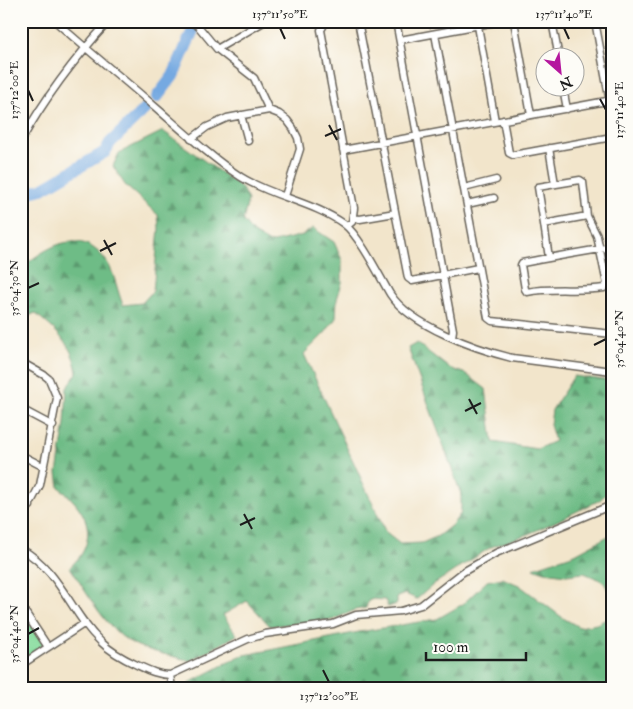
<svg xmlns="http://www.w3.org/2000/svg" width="633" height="709" viewBox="0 0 633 709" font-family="'IM FELL Double Pica',serif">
<defs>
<pattern id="forest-firs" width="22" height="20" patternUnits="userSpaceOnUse" patternTransform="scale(1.25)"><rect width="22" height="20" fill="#6ebc86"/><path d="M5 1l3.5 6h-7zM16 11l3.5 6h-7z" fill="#5a986d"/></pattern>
</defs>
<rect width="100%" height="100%" fill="#fdfcf7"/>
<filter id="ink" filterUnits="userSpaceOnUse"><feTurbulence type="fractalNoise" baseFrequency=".02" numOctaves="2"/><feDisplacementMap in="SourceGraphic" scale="10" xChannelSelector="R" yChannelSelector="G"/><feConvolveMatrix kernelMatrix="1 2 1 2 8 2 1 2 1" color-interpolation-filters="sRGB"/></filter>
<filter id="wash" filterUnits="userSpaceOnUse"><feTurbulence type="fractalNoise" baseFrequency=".0096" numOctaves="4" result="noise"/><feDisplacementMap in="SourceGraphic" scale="20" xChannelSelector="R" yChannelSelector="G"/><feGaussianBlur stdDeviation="1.12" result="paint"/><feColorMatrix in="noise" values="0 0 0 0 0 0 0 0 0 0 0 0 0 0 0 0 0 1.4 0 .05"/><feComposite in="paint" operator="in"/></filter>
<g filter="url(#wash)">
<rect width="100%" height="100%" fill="#f2e5cb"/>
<path fill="url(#forest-firs)" stroke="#456c51" d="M163,131l78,56 7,13 -5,21 10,12 17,10 33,-8 10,-7 21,14 8,18v23l-5,16 -1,19 -11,15 -21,21 82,179 14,11 22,-1 16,-7 14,-11 9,-12v-19l-53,-146 9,-5 32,25 17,6 20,15 7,53 44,7 18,-8 -5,-16 2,-15 22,-34 38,5v107l-12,12 -45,22 -27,12 -37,13 -57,37 -17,15 -12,-5 -8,3v7l-9,3 -3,-7 -12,-1 -5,2 -2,7 -11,2 -23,10 -62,6 -23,-25 -24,14 14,20 -46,26c-17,-5 -36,-8 -53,-15 -30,-12 -51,-53 -68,-79 4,-4 8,-8 11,-12 17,-28 -1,-50 -22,-68l-2,-14 8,-49 2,-36 10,-15c-4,-29 -21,-42 -42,-60l-14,7v-52c27,-22 60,-43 86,-6 7,10 11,31 16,43l19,-2 11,-12 6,-63 -1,-13 -33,-30 -12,-19 6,-13z
M612,534v63l-9,-16 -19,-8 -18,2 -21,-3 -12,-4 42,-14z
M502,578l17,7 44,33 16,9 18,-3 15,-8v72h-424l1,-5 51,-27 119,-24 78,-13 26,-15 24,-23z"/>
<path fill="#88dd9f" stroke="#527c5e" d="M21,611l22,32 -1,3 -21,14z"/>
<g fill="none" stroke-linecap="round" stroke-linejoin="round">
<path stroke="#74a9e1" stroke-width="12" d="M157,97l16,-21 24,-55
M21,194l21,-5 63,-37 5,-9 37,-36"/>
</g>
</g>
<g filter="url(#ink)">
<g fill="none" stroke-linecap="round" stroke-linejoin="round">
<g stroke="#676259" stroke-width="9">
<path id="minor" d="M55,21c32,29 66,56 98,84 29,25 56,51 88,72 32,20 72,25 103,47 15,11 36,53 46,70 21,32 86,55 122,64l100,13
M189,21l9,5 19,23 37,29 15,32
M326,21l-5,9 33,178 -2,14 -5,4
M358,21l50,257 4,3 66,-13
M396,21l57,309 -1,7
M514,21l17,94
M552,21l7,37
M595,21l17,92
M478,26l17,95
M435,34l53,284 4,3 120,13
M400,40l101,-19
M217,49l48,-28
M563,88l4,21
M241,115l7,26
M503,120l6,33 4,2 99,-18
M191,139l16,-12 20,-9 42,-8 10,4 8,6 6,8 5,10 2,11 -15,47
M21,141c24,-43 55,-84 88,-120
M549,148l6,36
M343,150l269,-50
M464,188l32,-8
M467,204l27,-6
M587,216l-43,8 -6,-37 42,-7 3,2 4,34 10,20 10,48 -3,4c-26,4 -51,-1 -77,4l-2,-3 -4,-24 1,-2c30,-6 60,-11 90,-16
M353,218l7,1 35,-6
M544,224l5,34
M21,362l23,13 5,4 8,19 -17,87 -19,36
M21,409l32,17
M21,455l23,12
M21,501l9,5
M21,549c40,22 49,64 80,93 11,11 23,17 36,23 11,5 21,10 33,10l78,-36 17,-5 68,-10 23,-9 45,-4 20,-6 42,-33 33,-19 111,-46 5,-5
M21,606l27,41
M21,665l64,-42
M170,675l2,13
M21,687l1,1
M71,688l4,-3 7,3"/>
</g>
<use href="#minor" stroke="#fff" stroke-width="6"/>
</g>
</g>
<path fill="none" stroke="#1c1c1c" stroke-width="2" d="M280,28l5,11M564,28l5,11M28,90l5,11M600,99l6,11M329,125l8,15M325,136l16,-7M104,240l8,15M100,251l16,-8M28,288l11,-5M594,345l12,-6M469,399l8,15M465,411l16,-8M244,514l8,15M240,525l15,-7M28,634l11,-6M323,670l6,12"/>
<rect width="633" height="709" fill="none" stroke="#fdfcf7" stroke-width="55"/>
<g transform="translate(560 72) rotate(153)"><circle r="24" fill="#fdfcf7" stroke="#a3a29f"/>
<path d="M0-4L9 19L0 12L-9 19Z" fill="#b5179e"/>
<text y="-8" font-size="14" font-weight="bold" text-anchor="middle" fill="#1c1c1c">N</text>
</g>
<path d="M426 652v8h100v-8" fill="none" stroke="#1c1c1c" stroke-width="2.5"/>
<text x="433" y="652" font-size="15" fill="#1c1c1c" stroke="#fdfcf7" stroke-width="4" paint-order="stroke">100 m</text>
<rect x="28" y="28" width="578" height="654" fill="none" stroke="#1c1c1c" stroke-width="2"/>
<g font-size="12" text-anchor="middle" fill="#1c1c1c">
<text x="280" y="18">137°11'50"E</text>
<text x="564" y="18">137°11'40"E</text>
<text transform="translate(14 90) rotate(-90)" y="4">137°12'00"E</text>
<text transform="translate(619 110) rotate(-90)" y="4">137°11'40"E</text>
<text transform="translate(14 288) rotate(-90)" y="4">35°04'30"N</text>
<text transform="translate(619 339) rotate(-90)" y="4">35°04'40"N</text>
<text transform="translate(14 634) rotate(-90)" y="4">35°04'40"N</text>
<text x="329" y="700">137°12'00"E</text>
</g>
</svg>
